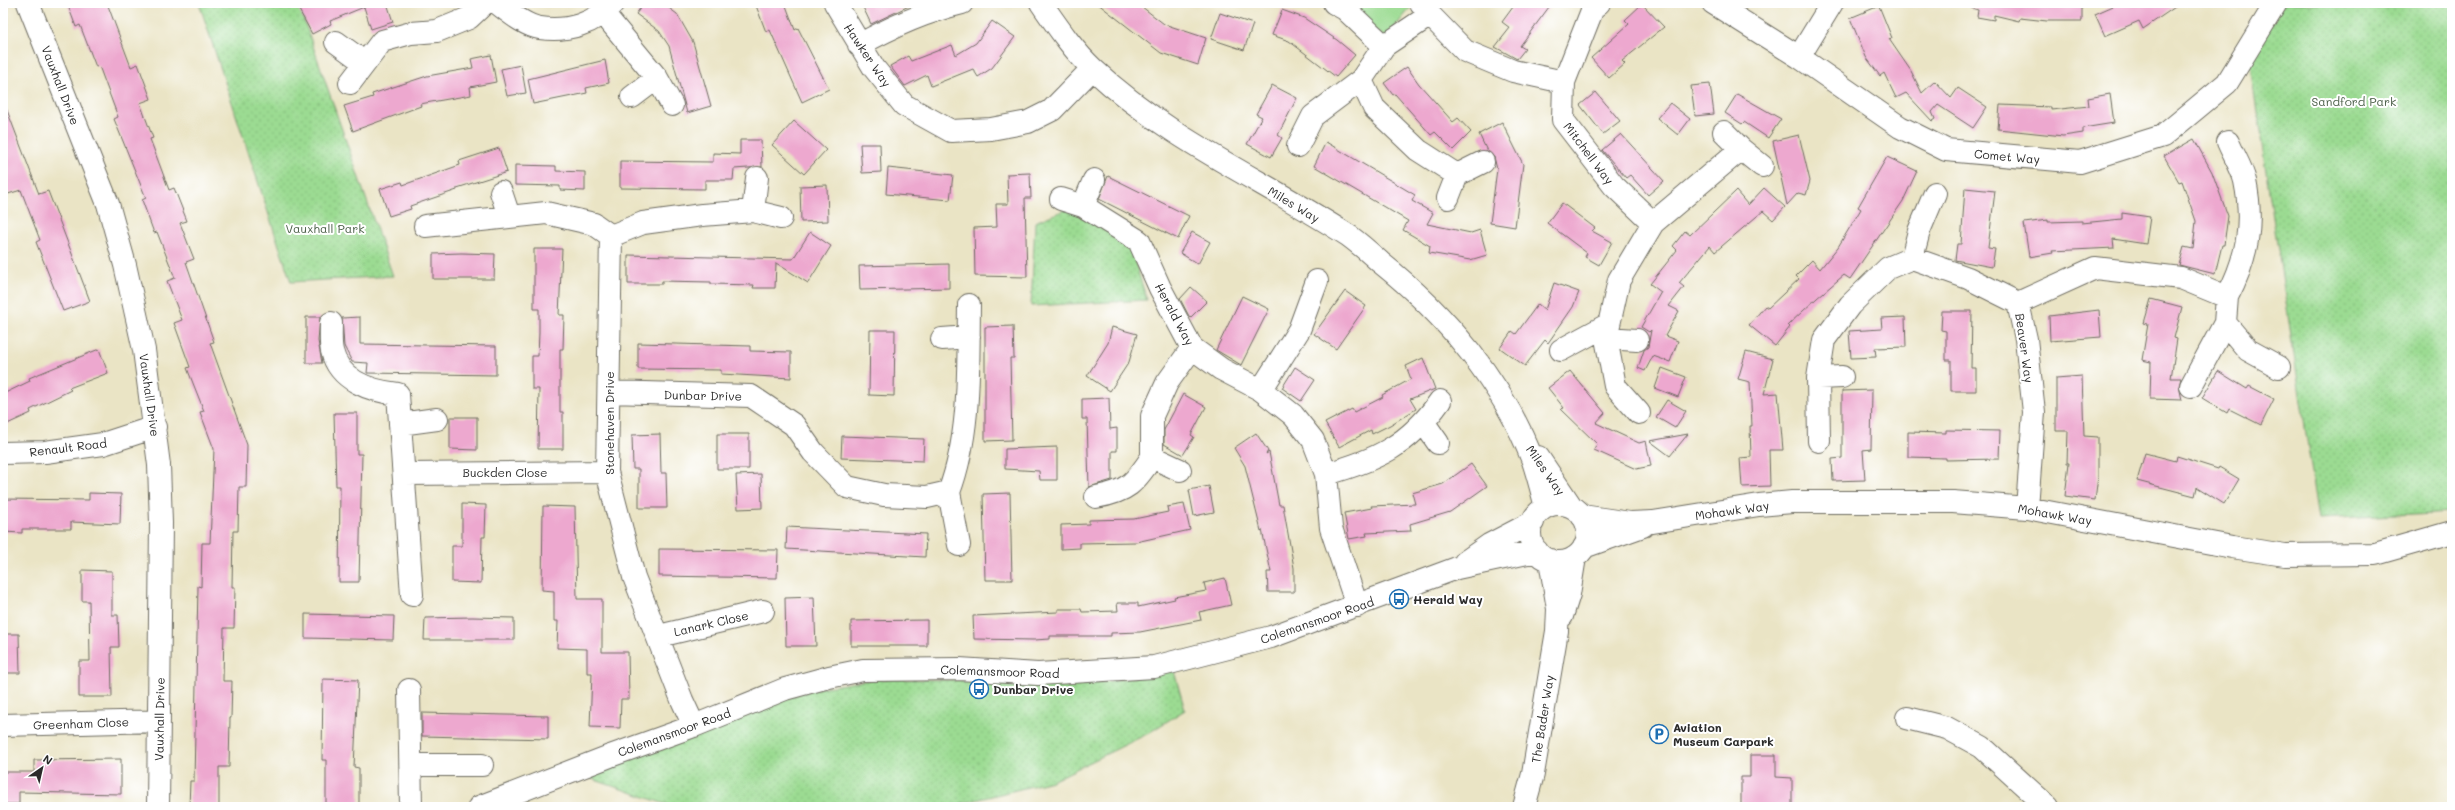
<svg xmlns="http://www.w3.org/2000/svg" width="2455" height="810" viewBox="0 0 2455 810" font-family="Mali,sans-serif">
<defs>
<pattern id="park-dots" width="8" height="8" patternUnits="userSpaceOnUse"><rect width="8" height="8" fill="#9bdb92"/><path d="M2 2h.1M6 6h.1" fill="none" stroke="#86bc7e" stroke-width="1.8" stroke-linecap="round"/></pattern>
</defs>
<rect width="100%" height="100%" fill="#fff"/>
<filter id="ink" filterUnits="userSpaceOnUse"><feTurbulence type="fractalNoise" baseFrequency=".025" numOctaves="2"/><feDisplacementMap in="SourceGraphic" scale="8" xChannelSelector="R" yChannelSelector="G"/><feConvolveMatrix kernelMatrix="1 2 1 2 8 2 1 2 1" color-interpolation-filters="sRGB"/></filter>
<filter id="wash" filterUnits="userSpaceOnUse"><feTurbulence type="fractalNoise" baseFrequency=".012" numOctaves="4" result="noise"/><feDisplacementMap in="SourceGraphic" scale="16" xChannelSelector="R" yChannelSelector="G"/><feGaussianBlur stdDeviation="0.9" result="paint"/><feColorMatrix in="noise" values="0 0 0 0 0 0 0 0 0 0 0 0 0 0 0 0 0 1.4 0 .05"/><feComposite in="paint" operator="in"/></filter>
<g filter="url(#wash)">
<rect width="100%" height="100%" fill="#eae4c5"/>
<path fill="#9bdb92" stroke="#63835e" d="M1334,3h74l4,3 -26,32z"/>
<path fill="url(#park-dots)" stroke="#63835e" d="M199,3h99l95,273 -102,6z
M2285,3h167v509l-133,7 -70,-459z
M1067,209l61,31 19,60 -116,6 4,-84z
M1174,671l11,39 -38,24 -95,47 -104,26h-274l-85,-29 25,-14 195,-74 65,-11 230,3z"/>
<g id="blocks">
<path fill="#eda8cf" d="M67,3h40l24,64 7,-3 13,35 -11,4 13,35 -3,1 19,51 5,-2 13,33 -7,2 14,36 -8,3 28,80 -4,1 37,102 -1,42h-7l-1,44h-5l-1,56h3l-1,41h-10l-1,53h9l-1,37h-1l-1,49h-10v40h-30l1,-26h4l4,-195 3,1 1,-44h8l4,-94 -14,-37 4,-1 -17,-43 3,-1 -16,-44 8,-3 -15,-39 8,-3 -18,-46 -3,1 -12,-33 4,-2 -32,-79 4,-2 -19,-51 -3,1 -16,-42 -4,2z
M308,3h79l6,19 -22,7 -7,-22 -34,14 1,3 -19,10 -14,-26z
M644,3h18l15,11 16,28 18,64 -24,7 -18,-67 -10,-15 -23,-17z
M755,3h30l10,27 3,-2 31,61 -27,13 -32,-72 -4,2z
M861,3h54l-44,21z
M1097,3h40l27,21 42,14 -8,27 -37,-12z
M1516,3h36l-32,43 5,3 -8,10 -22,-12 15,-19 -8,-6z
M1972,3h110v18h-35l-27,-3 -1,3 -25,-6v5l-17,-3 1,-7 -7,-2z
M2120,3h61l-38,26 -4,-8 -34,15 -10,-22z
M1642,4l22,23 -42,34 3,3 -16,14 -18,-20 38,-34 -4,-4z
M1879,6l13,32 -3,1 22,32 11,22 13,-12 16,17 7,-10 29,19 -14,21 -35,-23 -6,7 3,7 -3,2 -26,-28 -10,5 -12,-25 -4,3 -14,-19 -16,-39z
M1282,10l22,8 33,22 18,15 -19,22 -47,-36 -17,-6z
M1220,13l33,11 -9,26 -33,-11z
M992,21l23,16 -23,31 -14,9 -5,-8 -42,17 -4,-11 -22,11 -15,-20 18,-10 3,5 41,-16 4,10 20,-12z
M491,55l5,27 -26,5 1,8 -51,9 1,2 -68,25 -9,-25 29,-9 -1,-3 55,-18 46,-8 -2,-9z
M605,60l4,23 -23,5 1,5 -54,11 -5,-25z
M521,65l5,28 -19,3 -6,-27z
M1407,67l12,17 34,38 5,-4 13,14 -18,18 -18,-18 -4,3 -36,-41 -2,1 -9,-12z
M1710,84l4,30 -19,2 -4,-30z
M1272,85l25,13 -19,37 4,3 -11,19 -24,-13 15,-27 -6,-3z
M1596,92l24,29 -17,13 -23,-29z
M1737,94l44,25 -13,19 -24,-16 -2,2 -17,-11z
M2110,94l4,29 -31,5v5l-20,3 -65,-7 2,-24 51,2v3l38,-4 -1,-8z
M1670,103l20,16 -12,16 -21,-17z
M5,105l34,89 9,-3 42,110 -27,10 -27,-69 4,-2 -19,-50 -13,4 -5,-16v-72z
M794,121l32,29 -22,24 -32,-29z
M1502,122l21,42 -8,63 -25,-4 7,-54 -3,-12 -7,-6 -8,-17z
M1621,134l43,47 -16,14 -18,-20 -4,3 -24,-28z
M1799,135l11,46 -4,14 -8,-2 -11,12 -14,-64z
M2194,139l18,33 16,44 -4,29h-2l-7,29 -36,-9 5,-18 9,2 3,-28 -14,-40 -3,1 -15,-26z
M740,140h21l1,27 -28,2 -1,11h-28v9l-85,-1v-27l93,1v-9l27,1z
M1326,142l89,53 -3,6 21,12 -6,11 44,9 9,-3 7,25 -17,5 -41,-7 1,-7 -27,-16 5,-9 -94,-55z
M860,144h20l1,28 -19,1z
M499,148l8,24 -50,16v2l-47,16 1,3 -22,7 -9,-27 22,-7 1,3 57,-20 -1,-4z
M1887,157l30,14 -14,30 -53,78 -6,-4 -27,23 -29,27 2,2 -15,19 -26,-21 16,-19 3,2 31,-29 -3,-3 16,-16 8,9 18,-22 23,-38 -3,-2z
M515,165l41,1v5l29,1v19l-25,-1v-4l-45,-1z
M888,168l65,7 -3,25 -64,-6z
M1030,173l1,25h-6l2,79 -52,-1 -1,-48 23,-1 -1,-23h12l-1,-30z
M1108,176l81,40 -11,23 -79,-40z
M827,185l1,36 -27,1 -1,-36z
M1764,188l21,19 -12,13 -10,-9 -48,41 -5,-6 -31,37 5,4 -15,19 10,5 -14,25 13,5 -8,21 -17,-6 -8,15 -7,-3 6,-18 4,-3 3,-17 -2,2 -8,-5 20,-35 -11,-8 27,-34 -4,-4 12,-15 5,4 46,-44 12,14z
M1965,188l30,3 -7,57 7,1 -3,18 -37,-7 2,-16h4z
M1562,203l33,25 -3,3 20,11 -13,23 -14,-8 2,-4 -40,-30z
M2122,213l28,4 -4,27 -33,-5 1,9 -62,3 1,2 -24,4 -5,-34 24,-3v2l34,-1v2l40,-4z
M810,232l21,14 -23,37 -32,-20 -1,25h-22l1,-3 -43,-1v-2l-49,-1v3h-34v-29l165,4z
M1192,232l18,10 -12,22 -18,-11z
M534,249h28l-3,66h5l-1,34h-3v63h3v37h-25l1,-60h-7v-33h6l1,-24v-23h-5z
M461,253l34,1 -1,25h-61v-25z
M949,264v24l-89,2 -1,-24z
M1554,283l25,9 -6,15 -25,36 -3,-3 -20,26 -25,-18 12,-17 4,3 22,-30 7,6z
M1191,287l16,14 -17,17 -10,-19z
M1345,291l21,15 -30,43 -22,-15z
M1242,296l27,13 -28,56 -25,-15z
M2151,299l31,8 -8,31 3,1 -6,39h10l-2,8 3,14 -32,-1 1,-37 -9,-2 6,-36 -4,-1z
M2099,310l2,27 -51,4 -1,-25z
M1942,311h30l-1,57h5v23h-25v-31h-5v-29l-5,-1z
M306,317h14l-2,24 4,22h-16z
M360,317v27l136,2v29l-129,-2 1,-10 -16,-1 -8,-16 -2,-28z
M1905,317l1,30 -31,1 1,9 -25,1 -2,-27 33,-2 -1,-11z
M1013,326l1,32h-4l2,82 -27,1v-114z
M1112,327l25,7 -8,28 -19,29 -23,-15 21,-33z
M870,330h25l-1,66 -25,-1z
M638,343l112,3v5l41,1v26l-70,-4v-4l-83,-1z
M99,349l9,24 -39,15 2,2 -41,20 1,3 -28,13v-32l27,-13 -1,-3z
M1746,352l27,7 -9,35 14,-1 5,57h-14l1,36 -28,1 -2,-29 11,-1 -1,-31h2l-2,-44 -12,-3z
M1423,358l12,31 -25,10 6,10 -26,16 -18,9 -1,-4 -32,17 -14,-24 27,-14 2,3 29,-15 -1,-2 29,-16 -5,-13z
M1295,367l20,13 -14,21 -19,-13z
M1662,368l24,9 -8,20 -23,-9z
M1570,371l35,42 -9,10 43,20 7,-2 5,25 -15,3 -42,-19 3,-6 -36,-35 3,-1 -16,-20z
M2218,371l29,18 2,-3 25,13 -13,26 -32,-16 -2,4 -25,-15z
M2082,376l2,60 14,1v39l-3,24 -30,-4 4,-33h-2l1,-32h-12v-53z
M1872,390l-1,59 -8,1 2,30 -32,1 -1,-22 10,-1v-67z
M1183,394l23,13 -15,28 3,2 -11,18 -19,-11v-14z
M1109,398l1,31 7,-1v23h-5v29l-23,7 -2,-68h-5v-20z
M1667,400l19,11 -11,17 -19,-11z
M334,413h23v41h5l-3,128h-20l1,-96h-4z
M450,417h27v33l-27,-1z
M1946,430l54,1 -1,28 -53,1v-2l-38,-1v-25l38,1z
M1256,433l12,18 -2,3 3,-2 10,53h4l11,63v24h-26l-1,-20h4l-9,-42 -1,1 -16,-65 -11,-18z
M660,434l1,39h5l1,35h-28v-39h-6l-1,-34z
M717,434h32v35h-32z
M1688,434l-18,22 -20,-15z
M842,436l82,3 -1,22 -82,-3z
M1057,447v33h-17l-1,-9 -34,-2v-20z
M2145,453l31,8 1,-5 41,13 1,-2 20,12 -15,25 -27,-17 -2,9 -35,-9 -23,-6z
M1471,464l16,22 -37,26 -40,12 1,7 -45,2 1,3 -18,3 -5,-26 28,-5 -1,-2 44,-2 -3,-11 31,-9z
M761,474l1,34 -24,1 -2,-34z
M1209,486l5,26 -20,4 -5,-26z
M89,493l32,1 -1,30 -49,-2v7h-49v4l-19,-1v-33l86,1z
M1010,493l2,87h-27l-2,-86z
M462,504l24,1 -1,32h-3l-1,46 -29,-1v-36h10z
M1184,504l6,26 -54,12 -56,1v5l-19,1v-24l28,-1v-4l45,-1 34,-7 -1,-5z
M543,506l32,1 2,92h25v53h26l1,47h-8l-1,29 -30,-1 2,-54h-5v-24l-30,-1 1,-27h-4v-30l-12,-1z
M787,527l139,7 -1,23 -139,-8z
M659,549l119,1 -1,28 -118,-2z
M82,570l30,1v44h6l1,32h-8l1,50h-33v-36h11l-1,-60h-7z
M1225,578l6,27 -32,7 2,8 -61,12 -29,1v3h-61v3l-16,1 -60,-1 -1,-23 85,-4v-3h23l1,3 36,-1 -1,-8h21v4l37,-8 -1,-2 32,-6 -2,-8z
M814,597l2,49h-30l-1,-48z
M305,614l89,2 -1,24 -88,-2z
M472,617l42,1v22h-90l1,-22z
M927,620v26h-76v-25z
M3,634h16l1,39h-17z
M323,679l35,1 -4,87 5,1v39h-33v-47h-4z
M422,713l126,3v23l-126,-3z
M1750,755h26v22l16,1v29h-51v-30h9z
M121,759v35l-102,-2v12h-16v-32h31v-12z"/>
</g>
</g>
<g filter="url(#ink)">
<use href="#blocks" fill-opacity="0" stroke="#6e6c61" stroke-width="1"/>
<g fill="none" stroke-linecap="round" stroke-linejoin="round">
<g stroke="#6e6c61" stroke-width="24">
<path id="minor" d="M28,3l80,201 17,61 19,85 15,115 2,58 -3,284
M497,3c12,9 28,23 43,25 27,4 55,-4 73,-25
M835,3l39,65 30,37 47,26 40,-2 37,-7 24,-12 40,-41
M1041,3c16,23 32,47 52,66 76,71 170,111 256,167 11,8 21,17 31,26 65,52 123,120 153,199 5,15 9,31 13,46
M1334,3l11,6 39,37
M1421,3l9,12 35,36 48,20 51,11
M1599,3l-6,5 -29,74 -1,38 51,66 39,37 -34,57 -13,58 9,48 24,27
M1713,3l86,54 101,70 46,23 134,12 83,-26 64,-53 49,-80
M604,14l53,64 15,27
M1430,15l-46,31 -23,34 13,28 44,42 39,25 26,-13
M336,42l29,21
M859,45c34,-19 65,-33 103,-42
M1799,57l33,-54
M350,83l32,-42 29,-8 26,-2 32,-13 16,-15
M632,97l25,-19
M1724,132l17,17
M1298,146l15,-30 48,-36
M1094,180l-11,26 56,35 21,47 32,60 29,21 40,21 32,25 20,25 13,34 5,54 26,78
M501,192l8,24
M1448,198l9,-23
M1061,199l22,7
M753,211l4,-33
M1653,223l88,-74 21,17
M425,226l121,-13 48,11 17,12 -4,236 27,105 48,123 12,26
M611,236l32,-13 59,-8 51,-4 28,7
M1912,258l7,-27 16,-38
M2227,297c20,-38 27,-73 18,-116 -3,-13 -12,-27 -17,-39
M2018,303l77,-35 86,10 46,19 -2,26 23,27 31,17
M331,323c0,9 -1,19 1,28 7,30 39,40 66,43l14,201
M1606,338l31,2
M942,339l27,-2
M1561,350l48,-26
M1818,378l24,-1
M2191,386l34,-63
M1261,390l38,-60 18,-49
M609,392l142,4 43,29 19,27 34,35 37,8 43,2 22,-5c22,-58 19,-125 20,-187
M1424,423l14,20
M400,424l37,-5
M1819,441l-1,-63 6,-38 26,-35 38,-37 24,-10 56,20 50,25 8,36 8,73 -7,96
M3,453l42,-1 58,-8 52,-17
M1538,457l33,49
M1180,470l-28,-13v-41l15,-33 25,-35
M404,474l203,-2
M1326,474c51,-14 83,-29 114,-73
M949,492l10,53
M1096,497c31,-5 39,-14 56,-40
M1530 533a29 29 0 1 1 58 0a29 29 0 1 1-58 0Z
M1582,516l48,7 23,-1 106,-17 33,-3h161l74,6 205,39 53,8 90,-1 77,-22
M1584,547l59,-21
M1465,562l24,-17 44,-23
M1562,616l7,-22 6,-37
M659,636l104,-25
M409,690l2,117
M1907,718l40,10 35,19 66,60
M3,725l156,-4
M412,765h70
M479,807l131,-51 84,-30 91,-37 44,-12 34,-7 96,-1 79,5 116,-7 117,-30 186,-69 80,-17
M1524,807l9,-33 24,-143 1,-22 -8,-49"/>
</g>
<use href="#minor" stroke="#fff" stroke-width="22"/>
</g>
</g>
<defs>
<g id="bus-ring" transform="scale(1)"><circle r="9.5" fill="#fff" stroke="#1f6fb2" stroke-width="1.5"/><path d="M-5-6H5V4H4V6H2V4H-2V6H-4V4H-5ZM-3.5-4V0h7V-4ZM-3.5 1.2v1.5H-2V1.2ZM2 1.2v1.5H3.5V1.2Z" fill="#1f6fb2"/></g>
<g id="parking-ring" transform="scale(1)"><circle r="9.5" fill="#fff" stroke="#1f6fb2" stroke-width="1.5"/><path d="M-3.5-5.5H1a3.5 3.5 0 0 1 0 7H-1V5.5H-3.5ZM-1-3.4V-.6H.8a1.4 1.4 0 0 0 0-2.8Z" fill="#1f6fb2"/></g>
</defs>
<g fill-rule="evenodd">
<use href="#bus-ring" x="1399" y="599"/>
<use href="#bus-ring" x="979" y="689"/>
<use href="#parking-ring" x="1659" y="734"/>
</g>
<g text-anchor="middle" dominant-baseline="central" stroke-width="4" stroke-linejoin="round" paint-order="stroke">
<g font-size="12" fill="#2b2b2b" stroke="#fff">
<text transform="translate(868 55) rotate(56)">Hawker Way</text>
<text transform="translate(61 85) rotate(69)">Vauxhall Drive</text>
<text transform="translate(1589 153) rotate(53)">Mitchell Way</text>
<text transform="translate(2007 156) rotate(5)">Comet Way</text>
<text transform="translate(1294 204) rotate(31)">Miles Way</text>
<text transform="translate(1175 314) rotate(62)">Herald Way</text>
<text transform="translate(2025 348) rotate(82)">Beaver Way</text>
<text transform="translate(150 395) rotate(82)">Vauxhall Drive</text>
<text transform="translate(703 395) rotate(1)">Dunbar Drive</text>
<text transform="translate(609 423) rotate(-90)">Stonehaven Drive</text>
<text transform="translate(68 447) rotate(-7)">Renault Road</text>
<text transform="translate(1546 470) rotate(55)">Miles Way</text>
<text x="505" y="472">Buckden Close</text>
<text transform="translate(1732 510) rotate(-8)">Mohawk Way</text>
<text transform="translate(2055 514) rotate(10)">Mohawk Way</text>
<text transform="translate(1317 620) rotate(-19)">Colemansmoor Road</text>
<text transform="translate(711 623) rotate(-13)">Lanark Close</text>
<text transform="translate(1000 671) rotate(2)">Colemansmoor Road</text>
<text transform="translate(159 719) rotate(-89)">Vauxhall Drive</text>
<text transform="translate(1542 719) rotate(-81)">The Bader Way</text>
<text transform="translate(81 723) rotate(-2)">Greenham Close</text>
<text transform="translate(674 732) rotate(-20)">Colemansmoor Road</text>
</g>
<g font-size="12" fill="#4d604a" stroke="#fff">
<text x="2354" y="101">Sandford Park</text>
<text x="325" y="228">Vauxhall Park</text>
</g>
<g font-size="12" font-weight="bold" fill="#2b2b2b" stroke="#fff" text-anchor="start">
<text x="1413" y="599">Herald Way</text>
<text x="993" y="689">Dunbar Drive</text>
<text x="1673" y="727">Aviation<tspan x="1673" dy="14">Museum Carpark</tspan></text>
</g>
</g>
<rect width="2455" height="810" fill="none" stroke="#fff" stroke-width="16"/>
<g transform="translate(42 768) rotate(34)" stroke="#ffffff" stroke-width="3" paint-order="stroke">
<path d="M0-3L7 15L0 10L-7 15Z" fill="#2b2b2b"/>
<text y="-6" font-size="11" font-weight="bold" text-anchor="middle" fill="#2b2b2b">N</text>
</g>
</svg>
